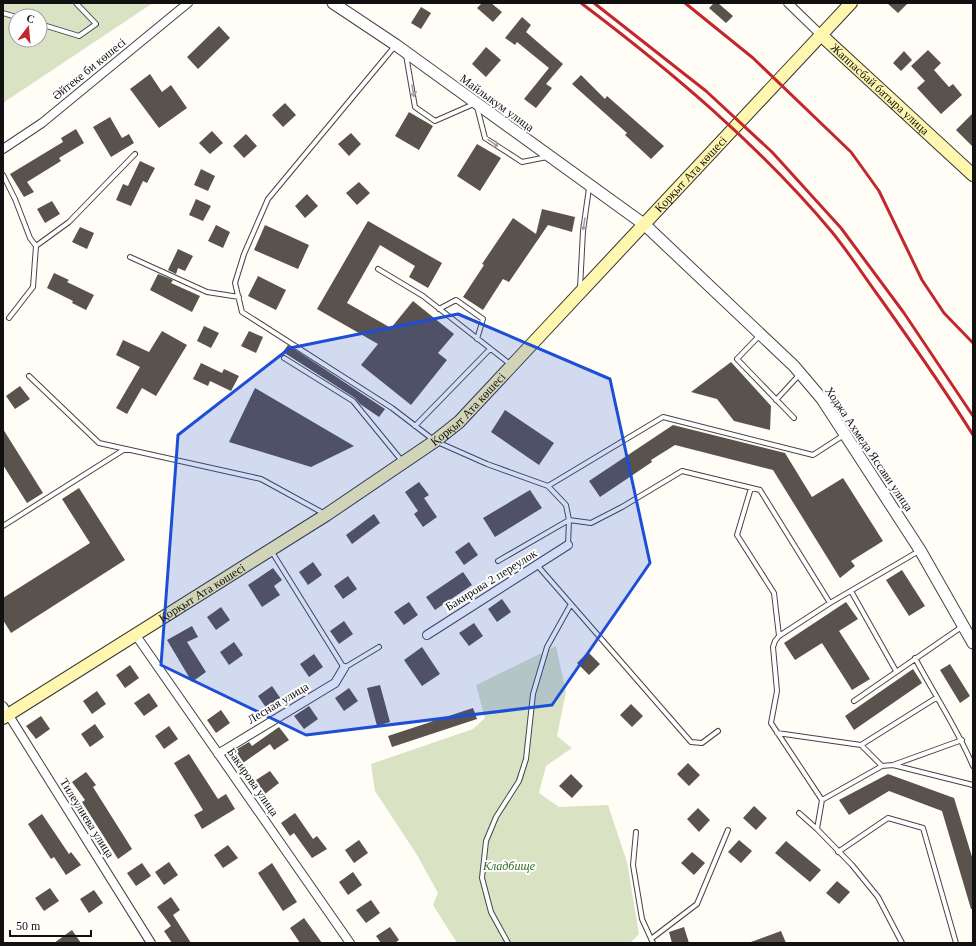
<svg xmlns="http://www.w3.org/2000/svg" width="976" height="946" viewBox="0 0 976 946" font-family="Georgia,serif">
<rect width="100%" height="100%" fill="#fffdf5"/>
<path fill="#d9e3c4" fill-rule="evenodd" d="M3,3h150l-150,100zM16,16h24v24h-24z
M556,646l10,46 -9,44 15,12 -26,18 -7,27 20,14 49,-2 19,57 12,72 -9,9h-173l-24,-38 5,-12 -21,-38 -42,-64 -4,-27 102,-35 12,-11 -9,-33z"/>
<path fill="#5a524d" d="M482,3h9l11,9 -9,10 -16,-14z
M714,3h4l15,13 -7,7 -17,-15z
M887,3h21l-10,10z
M421,7l10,6 -10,16 -10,-6z
M522,17l9,8 -5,7 37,32 -17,20 6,4 -16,20 -12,-9 25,-31 -32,-26 -2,3 -10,-7z
M219,26l11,12 -32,31 -11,-12z
M486,47l15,13 -15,17 -14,-13z
M928,50l13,13 -7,7 15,17 4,-3 9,11 -21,19 -24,-26 8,-7 -14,-15z
M904,51l8,9 -11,11 -8,-8z
M150,74l12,18 9,-7 16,23 -28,20 -29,-39z
M581,75l24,24 2,-3 57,50 -13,13 -26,-24 2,-2 -55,-49z
M285,103l11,12 -13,12 -11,-12z
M409,112l24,14 -14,24 -24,-14z
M973,113v34l-17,-17z
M110,117l12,21 7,-4 5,9 -23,14 -18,-30z
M76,129l8,14 -25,15 2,3 -34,21 7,10 -10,5 -14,-23 53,-32 -2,-4z
M212,131l11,12 -13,11 -11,-11z
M351,133l10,11 -12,12 -11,-12z
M246,134l11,12 -13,12 -11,-12z
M477,144l24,14 -21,33 -23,-15z
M140,161l15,7 -8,15 -4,-2 -12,25 -15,-6 7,-16 5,2z
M201,169l14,7 -7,15 -14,-6z
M359,182l11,11 -13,12 -11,-12z
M307,194l11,12 -13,12 -10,-12z
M196,199l15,7 -8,15 -14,-6z
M52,201l8,13 -15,9 -8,-14z
M542,209l33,8 -3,15 -24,-7 -39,57 -6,-3 -20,31 -20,-13 21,-32 -2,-1 31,-46 23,16z
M368,221l74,42 -14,25 -19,-11 6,-11 -35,-21 -33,58 44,25 22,-27 41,33 -16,19 9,7 -36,45 -50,-40 17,-21 -61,-35z
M216,225l14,7 -7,16 -15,-7z
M265,225l44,20 -11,24 -44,-19z
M80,227l14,6 -7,16 -15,-7z
M178,249l15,7 -8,15 -7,-3 -2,6 -8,-4z
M54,273l15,7 -2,2 27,13 -8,15 -14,-7 1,-2 -26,-13z
M158,274l15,6 -2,3 29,13 -8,16 -42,-22z
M258,276l28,14 -10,20 -28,-14z
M204,326l15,7 -8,15 -14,-7z
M162,331l25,14 -31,51 -14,-8 -15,26 -11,-6 24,-41 -24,-12 7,-15 26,12z
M249,331l14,6 -7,16 -15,-7z
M288,345l97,64 -6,8 -19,-13 -5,-6 -72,-46z
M731,362l40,44 -1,24 -36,-9 -17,-22 -26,-7z
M201,363l21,10 2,-4 15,7 -8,15 -21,-10 -2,5 -15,-7z
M20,386l10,13 -15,10 -9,-13z
M255,388l99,58 -43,21 -82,-25z
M505,410l49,33 -15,22 -48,-33z
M673,425l112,28 27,44 31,-19 40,63 -32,20 4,5 -15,12 -67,-108 -98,-25 -24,15 1,2 -52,35 -11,-16z
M3,429l40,64 -16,10 -24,-38z
M419,482l10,13 -5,3 13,19 -14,10 -9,-13 4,-3 -13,-19z
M79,488l46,72 -114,73 -8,-13v-22l87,-55 -28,-44z
M530,490l12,18 -47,29 -12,-19z
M374,514l6,9 -28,21 -6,-9z
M469,542l9,13 -14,10 -9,-13z
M313,562l9,13 -14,10 -9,-13z
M273,568l9,12 -8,6 6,9 -18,12 -14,-22z
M902,570l23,36 -16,10 -23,-36z
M463,572l9,13 -37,25 -9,-13z
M348,576l9,13 -14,10 -9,-13z
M502,599l9,13 -14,10 -9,-13z
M409,602l9,13 -14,10 -10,-13z
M846,602l12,17 -19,12 31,48 -18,11 -30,-47 -27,17 -11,-17z
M221,607l9,13 -14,10 -9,-13z
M344,621l9,13 -14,10 -9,-13z
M474,623l9,13 -14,10 -10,-13z
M192,626l6,11 -11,5 19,30 -14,10 -25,-42z
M234,642l9,13 -14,10 -9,-13z
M422,647l18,27 -18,12 -18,-26z
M588,652l12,12 -11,11 -12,-12z
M314,654l9,13 -14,10 -9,-13z
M950,664l20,32 -10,7 -20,-33z
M130,665l9,13 -14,10 -9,-13z
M913,669l9,14 -68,47 -9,-14z
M380,685l10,37 -13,4 -10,-38z
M272,686l9,13 -14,10 -9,-13z
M349,688l9,13 -14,10 -9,-13z
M97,691l9,13 -14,10 -9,-13z
M149,693l9,13 -14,10 -10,-13z
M631,704l12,12 -11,11 -12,-12z
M309,706l9,13 -14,10 -10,-13z
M473,708l4,11 -85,28 -4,-11z
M221,710l9,13 -14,10 -9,-13z
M41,716l9,13 -14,10 -10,-13z
M95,724l9,13 -14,10 -9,-13z
M169,726l9,13 -14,10 -9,-13z
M279,727l10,13 -15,10 -4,-6 -27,19 -9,-12 15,-9 3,4z
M189,754l29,45 8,-5 9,15 -33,20 -8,-14 9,-5 -29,-47z
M688,763l12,12 -11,11 -12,-12z
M270,771l9,12 -14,11 -9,-14z
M86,772l10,13 -3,2 39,62 -14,10 -36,-57 3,-2 -13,-18z
M571,774l12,12 -11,12 -13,-12z
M888,774l66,24 19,62v49h-2l-29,-98 -53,-20 -40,24 -10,-15z
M754,806l13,12 -11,12 -13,-12z
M698,808l12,12 -11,12 -12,-13z
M295,813l18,26 4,-3 10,13 -15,9 -18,-25 -4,3 -9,-13z
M42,814l27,40 2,-2 10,13 -15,10 -12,-18 -3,2 -23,-35z
M359,840l9,13 -14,10 -9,-13z
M739,840l13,11 -11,12 -13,-11z
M786,841l35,29 -11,12 -35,-29z
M228,845l10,13 -15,10 -9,-13z
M692,852l13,11 -11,12 -13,-12z
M169,862l9,13 -14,10 -9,-13z
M142,863l9,13 -15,10 -9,-13z
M272,863l25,39 -14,9 -25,-38z
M353,872l9,13 -14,10 -9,-13z
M837,881l13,11 -11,12 -13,-11z
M50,888l9,13 -15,10 -9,-13z
M94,890l9,13 -14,10 -9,-14z
M171,897l9,13 -7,5 18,28h-19l-8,-12 7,-5 -14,-19z
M371,900l9,13 -14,10 -10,-13z
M304,918l18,25h-22l-10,-15z
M390,927l9,13 -4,3h-14l-5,-7z
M684,927l5,16h-17l-3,-11z
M72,930l9,13h-27z
M781,931l5,12h-34l-1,-1z"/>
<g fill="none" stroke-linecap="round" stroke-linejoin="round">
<g stroke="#444" stroke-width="6">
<path id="service" d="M3,13l13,4
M40,24l39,12 17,-12 -20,-21
M395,46l-127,153 -24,55 -9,29 7,29 150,96 43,33 52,23 61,22 18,19 3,15 -1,25
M406,55l9,52 20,14 41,-18 9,35 37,24 25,-5
M3,175l12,24 15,39 6,8
M130,257l77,35 32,5
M378,269l45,27 87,68
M580,288l3,-57 6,-43
M439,309l17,-9 27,19 -6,20
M9,318l24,-31 3,-41 33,-24 66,-68
M760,335l-23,24 57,59
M284,358l69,43 49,60
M29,376l70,67 162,36 64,35
M776,400l24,-26
M415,426l75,-77
M548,486l115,-69 150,38 31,-20
M751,488l-14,47 37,58 5,43
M3,526l122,-77
M272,552l72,116 35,-21
M498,561l71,-41 22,3 31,-16 60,-36 78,19 70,113
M537,565l154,177 11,1 16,-12
M851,591l45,80
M915,658c19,36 42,70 58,108
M854,701l109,-75
M777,733l84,12 21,21
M861,745l75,-47
M893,765l69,-25
M822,800l-51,-77 6,-32 -4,-44 2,-6 4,-5 51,-33 89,-52
M799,813l18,16
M636,832l-3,33 9,54 11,24
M838,852l50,-34 35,10 33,115
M651,939l46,-35 31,-74
M508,943l-17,-31 -9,-34 4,-37 10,-24 23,-36 7,-22 7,-65 14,-47 24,-43
M902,943l-24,-46 -26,-32 -35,-36 5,-29 60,-34 11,-1 80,20"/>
</g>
<g stroke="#444" stroke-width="10">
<path id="minor" d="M788,3l33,32
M3,149l39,-26 146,-120
M135,634l215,309
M427,635l141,-90
M3,706l148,237
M218,754l117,-71 9,-15"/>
</g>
<g stroke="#444" stroke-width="13">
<path id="tertiary" d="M333,3l63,42 249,180 149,141 28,33 98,151 53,93"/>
</g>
<g stroke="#333" stroke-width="14">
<g id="secondary">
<path id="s1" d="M821,35l152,140"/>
<path id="s2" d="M3,718l323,-203 109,-74 24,-19 392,-419"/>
</g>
</g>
<use href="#service" stroke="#fff" stroke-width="4"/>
<use href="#minor" stroke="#fff" stroke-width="8"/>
<use href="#tertiary" stroke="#fff" stroke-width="11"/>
<use href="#secondary" stroke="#fff6b0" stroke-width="12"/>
<path stroke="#c4262e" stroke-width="3" d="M581,3c90,68 178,142 251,229 17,21 32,44 48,66 32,45 64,90 93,137
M594,3l112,88 66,61 69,76 63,85 69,103
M685,3l68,55 98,94 28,39 43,89 22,33 29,30"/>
</g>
<defs><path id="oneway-shaft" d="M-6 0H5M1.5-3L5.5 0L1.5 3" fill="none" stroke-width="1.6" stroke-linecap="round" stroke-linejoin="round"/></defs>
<g stroke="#a0a0a0">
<use href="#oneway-shaft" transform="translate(413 91) rotate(80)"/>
<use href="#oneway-shaft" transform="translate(493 143) rotate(34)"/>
<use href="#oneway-shaft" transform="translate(584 224) rotate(99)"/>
</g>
<path fill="#1d4ed8" fill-opacity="0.2" stroke="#1d4ed8" stroke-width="3" stroke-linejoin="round" d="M458,314l152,65 40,184 -98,142 -246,30 -145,-70 17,-230 112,-87z"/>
<g text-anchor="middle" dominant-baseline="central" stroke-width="4" stroke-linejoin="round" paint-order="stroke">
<g font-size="12" fill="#111" stroke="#fff">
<text transform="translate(89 69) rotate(-39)">Әйтеке би көшесі</text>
<text stroke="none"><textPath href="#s1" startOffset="80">Жаппасбай батыра улица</textPath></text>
<text transform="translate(497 103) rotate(36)">Майлыкум улица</text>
<text stroke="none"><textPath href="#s2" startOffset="883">Қорқыт Ата көшесі</textPath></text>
<text stroke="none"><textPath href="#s2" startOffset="559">Қорқыт Ата көшесі</textPath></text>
<text transform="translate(869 449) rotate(56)">Ходжа Ахмеда Яссави улица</text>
<text transform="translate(491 580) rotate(-32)">Бакирова 2 переулок</text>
<text stroke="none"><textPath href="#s2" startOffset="235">Қорқыт Ата көшесі</textPath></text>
<text transform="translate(278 703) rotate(-31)">Лесная улица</text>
<text transform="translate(253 782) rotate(55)">Бакирова улица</text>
<text transform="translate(87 818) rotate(58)">Тилеулиева улица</text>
</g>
<g font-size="12" font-style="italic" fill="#2f6b1f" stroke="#fff">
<text x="509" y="866">Кладбище</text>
</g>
</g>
<rect width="976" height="946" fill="none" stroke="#111111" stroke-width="8"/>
<g transform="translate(28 28) rotate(16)"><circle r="19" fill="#ffffff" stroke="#a0a0a0"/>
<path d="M0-3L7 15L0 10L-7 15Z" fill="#c4262e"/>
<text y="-6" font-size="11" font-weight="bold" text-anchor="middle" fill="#111111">С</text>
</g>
<path d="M10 930v6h81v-6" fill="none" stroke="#111111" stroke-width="2"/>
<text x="16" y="930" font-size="12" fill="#111111" stroke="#ffffff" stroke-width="3" paint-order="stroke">50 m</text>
</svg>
